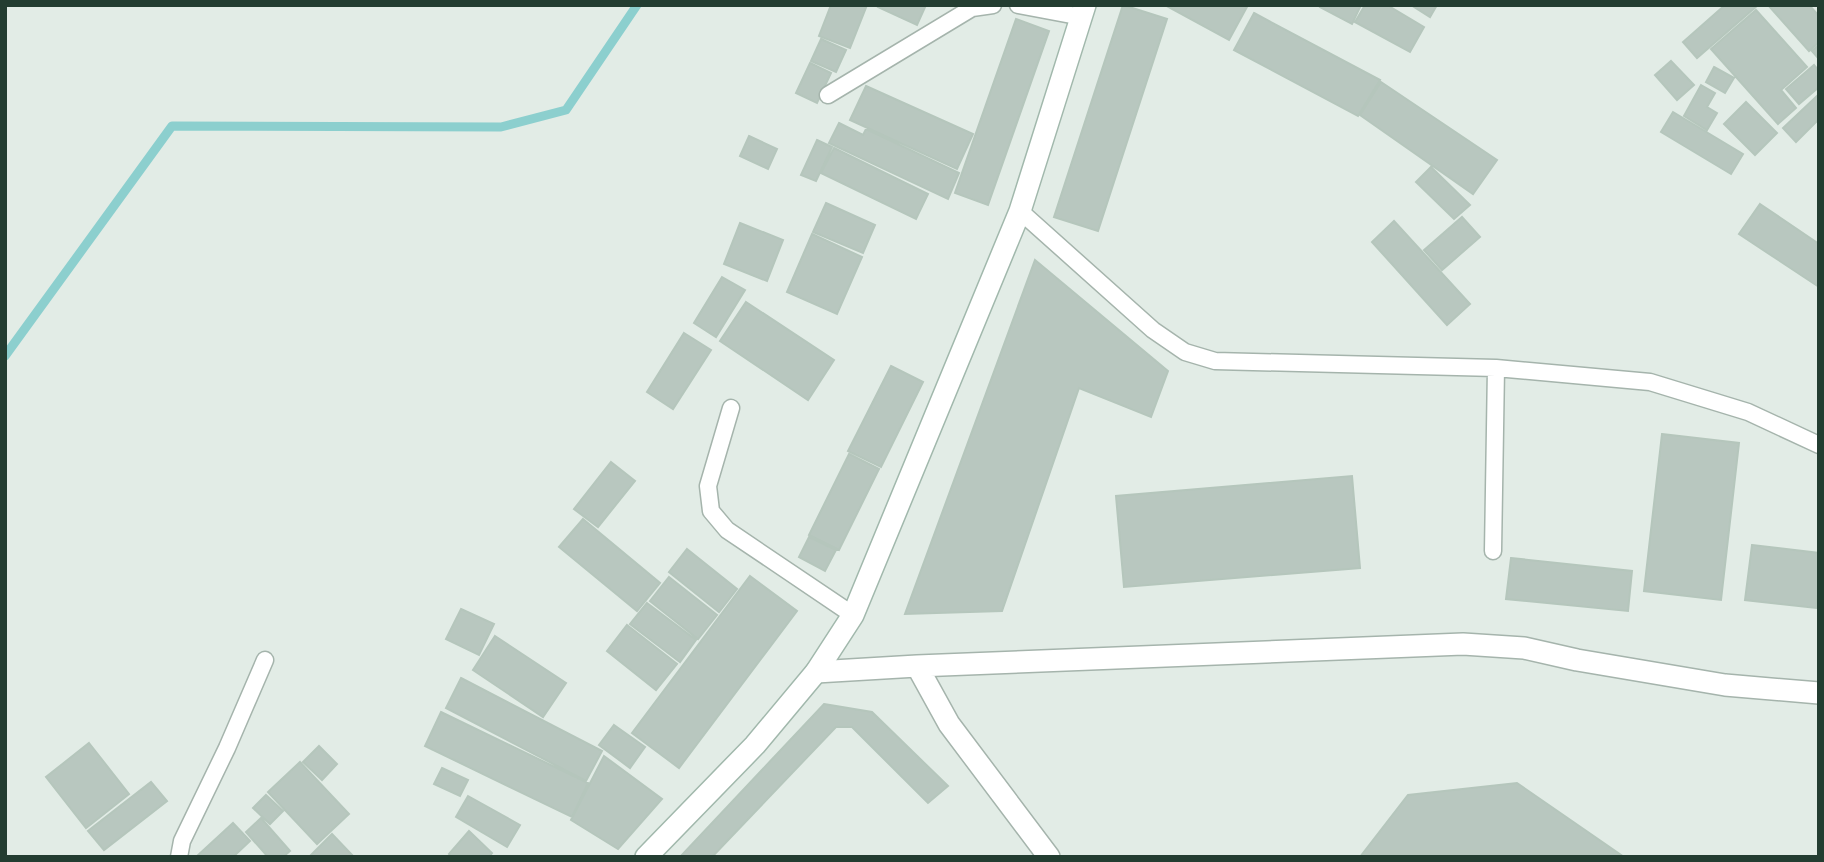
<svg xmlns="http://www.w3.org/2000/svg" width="1824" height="862" viewBox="0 0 1824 862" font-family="'Exo 2',sans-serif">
<rect width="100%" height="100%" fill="#e2ece6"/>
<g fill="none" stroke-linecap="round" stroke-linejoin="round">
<path stroke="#8ccfce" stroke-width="9" d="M5,356l167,-230 329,1 65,-17 71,-105"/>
</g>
<path fill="#b8c7bf" stroke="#b5c6bc" stroke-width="2" d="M831,5h36l-17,43 -31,-12z
M879,5h47l-9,20 -39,-18z
M1123,5l44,14 -69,212 -44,-14z
M1165,5h83l-19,35z
M1321,5h40l-9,19 -32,-17z
M1365,5h22l37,22 -14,25 -55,-30z
M1411,5h26l-7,12z
M1725,5h33l-61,53 -14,-16z
M1768,5h41l10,11v26l-10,9z
M1756,10l51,57 -26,23 15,18 -18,16 -67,-75z
M1254,13l126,67 -22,36 -124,-66z
M1016,19l33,12 -61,174 -33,-12z
M821,39l25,11 -10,22 -25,-11z
M1819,45v14l-7,-8z
M1671,61l23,24 -17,15 -22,-25z
M810,63l21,10 -14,30 -21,-10z
M1814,65l5,6v16l-20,17 -13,-15z
M1714,67l20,11 -9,15 -19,-11z
M1381,82l116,78 -24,34 -113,-79z
M1701,85l14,8 -8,14 10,6 -10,17 -23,-14z
M866,86l107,48 -16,35 -107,-49z
M1819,94v25l-23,23 -13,-14z
M1746,102l31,31 -22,22 -31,-31z
M1673,112l70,42 -12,20 -70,-42z
M839,123l24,12 3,-6 93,44 -11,26 -119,-56z
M749,136l28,13 -9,20 -28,-13z
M817,140l15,7 -16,34 -15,-6z
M834,148l94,46 -12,25 -95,-46z
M1431,167l39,38 -16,14 -38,-37z
M826,203l49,22 -12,28 -50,-21z
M1760,204l59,40v43l-80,-53z
M1462,217l18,20 -38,33 -18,-20z
M1394,221l76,83 -23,21 -75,-83z
M740,223l43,17 -16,41 -43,-17z
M812,234l50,23 -25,57 -50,-22z
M1035,260l133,111 -17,46 -72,-29 -77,223 -97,3z
M722,277l23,13 -29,47 -22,-14z
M746,302l88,58 -26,40 -88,-59z
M684,333l27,17 -38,59 -26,-17z
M891,366l32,16 -42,85 -33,-16z
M1662,434l77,9 -18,157 -77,-9z
M849,454l30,15 -40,81 -30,-15z
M611,462l24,19 -37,46 -24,-18z
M1352,476l8,92 -236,19 -8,-91z
M583,519l77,64 -23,28 -78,-64z
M809,537l27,13 -11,21 -26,-14z
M1752,545l67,8v34l-3,21 -71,-8z
M687,549l50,40 -18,23 -50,-40z
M1511,558l121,13 -4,40 -122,-12z
M750,576l47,35 -118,157 -47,-35z
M669,577l48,38 -19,24 -48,-38z
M647,603l49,37 -16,22 -50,-38z
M461,609l33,15 -15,31 -33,-16z
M627,625l50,39 -21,26 -49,-39z
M495,636l71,47 -23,34 -70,-47z
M461,678l141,73 -16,30 -140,-73z
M824,704l48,8 76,74 -20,17 -76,-76h-16l-124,130h-32z
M441,712l147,71 -16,34 -147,-71z
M614,725l31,22 -15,21 -31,-23z
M89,743l40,51 -43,34 -40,-51z
M319,746l18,18 -15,16 -19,-18z
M604,756l58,43 -44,50 -47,-29z
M300,762l49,52 -32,30 -49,-52z
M442,768l26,12 -8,16 -26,-12z
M151,782l16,19 -63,49 -16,-19z
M1517,783l107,74h-264l48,-62z
M266,795l17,16 -13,13 -17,-16z
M468,796l52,29 -13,22 -51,-30z
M261,818l29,33 -7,6h-15l-22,-25z
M233,823l17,18 -17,16h-37z
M469,831l23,22 -3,4h-37l-3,-3z
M332,834l22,23h-45z"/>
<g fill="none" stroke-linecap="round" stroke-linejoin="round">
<g stroke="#a5b4ac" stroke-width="19">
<path id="lane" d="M1018,5l64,12
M828,95l144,-87 21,-3
M1020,211l133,119 32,22 30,9 281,7 154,14 98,30 71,33
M731,408l-23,78 3,25 16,19 126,85
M1493,551l3,-183
M179,857l3,-16 45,-93 38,-88"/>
</g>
<g stroke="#a5b4ac" stroke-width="24">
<path id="street" d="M917,666l32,58 100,133
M816,672l101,-6 546,-22 61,4 53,12 148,25 94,8"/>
</g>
<g stroke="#a1b8ac" stroke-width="24">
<path id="secondary" d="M646,857l109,-112 61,-73 37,-57 167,-404 65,-206"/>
</g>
<use href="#lane" stroke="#fff" stroke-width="16"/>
<use href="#street" stroke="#fff" stroke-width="21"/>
<use href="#secondary" stroke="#fff" stroke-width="21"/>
</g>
<rect width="1824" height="862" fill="none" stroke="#233d31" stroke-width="14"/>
</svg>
